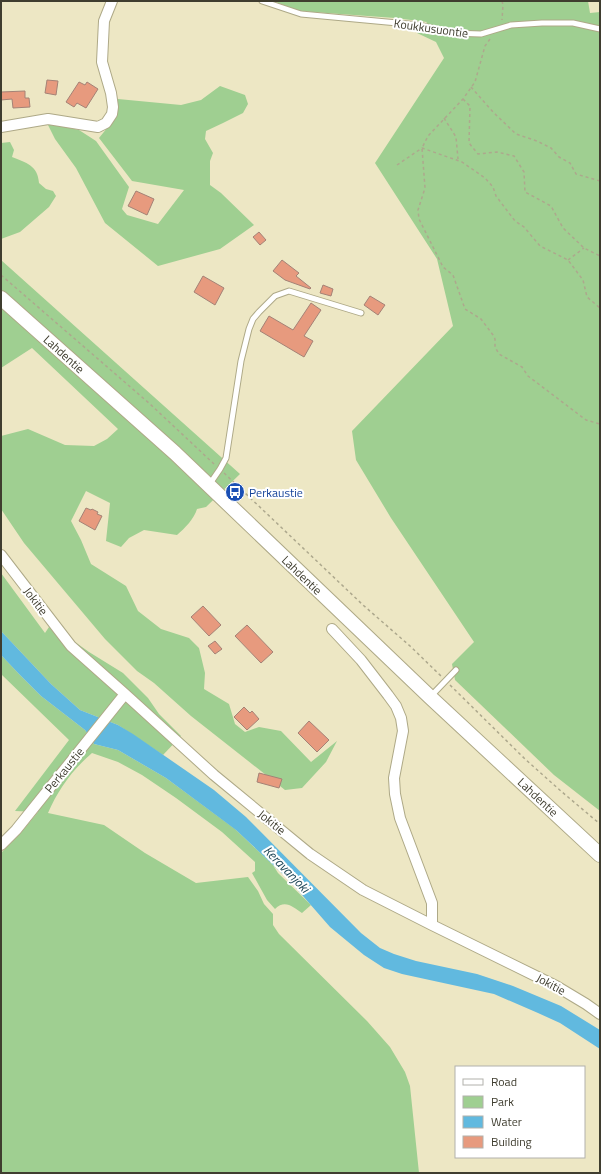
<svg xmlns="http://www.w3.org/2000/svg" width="601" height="1174" viewBox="0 0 601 1174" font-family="'Titillium Web',sans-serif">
<rect width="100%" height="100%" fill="#ede7c4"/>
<path fill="#9fcf91" d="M273,1h315l2,12 10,-1v799l-46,-36 -99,-95 -3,-16 22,-22 -83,-124 -35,-58 -4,-29 101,-105 -16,-67 -62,-96 69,-105 -8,-16 -19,-9 10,-11 -32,-4 -96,-7z
M220,86l25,9 3,9 -5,9 -20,10 -17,8 -1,8 8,14 -3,8v24l11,8 33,32 -34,24 -62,17 -53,-43 -29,-55 -21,-29 -8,-16 32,7 17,11 33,46 -7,22 5,6 31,9 26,-34 -52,-9 -33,-43 17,-21 2,-18 63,6 20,-5z
M10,142l4,8 -2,7c14,6 26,8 27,26l7,6 7,2 3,5 -7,11 -29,25 -19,7v-96z
M1,260l239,214 -34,33 -9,2c-3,10 -12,19 -20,26l-33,-5 -15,8 -8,9 -15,-6 4,-38 -24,-12 -15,30 10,19 10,24 35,22 12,25 23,18 28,9 10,10 6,25 -1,16 25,15 6,20 10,8 14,-5 22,4 30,31 26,-21 -11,21 -24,26 -17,2 -94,-74 -37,-33 -17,-12 -32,-32 -81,-96 -23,-34v-73l27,-7 37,16 29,1 13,-7 11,-10 -86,-81 -31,20z
M1,573l44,60 10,-15 20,24 14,10 34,21 25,25 11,16 22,22 -18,19 -45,-30 -38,-15 -29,-26 -50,-53z
M1,655l18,19 22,22 44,34 9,14 24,6 48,28 69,51 38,36 5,8 33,32 -9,8c-9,-6 -17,-14 -27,-4l-8,-9 -15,-27 3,-2v-9l-33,-30 -46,-34 -34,-23 -24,-13 -26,-9c-20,17 -34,37 -44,60l56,12 41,28 51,30 52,-6 10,14 6,13 9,10v11l6,9 88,87 23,26 15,25 5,14 9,87h-418v-320l18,-18 19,-23 -23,-1 54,-71 -68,-66z"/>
<path fill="#61b9df" d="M1,631l50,53 29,26 38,15 15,9 81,56 32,27 115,116 19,15 14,6 22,7 61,13 36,12 48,20 39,24v19l-40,-26 -22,-10 -44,-19 -92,-20 -18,-6 -20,-13 -34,-28 -41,-47 -53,-50 -70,-52 -48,-28 -24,-6 -9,-14 -44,-34 -22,-22 -18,-19z"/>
<path fill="#e79a7e" stroke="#a48276" d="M47,80l11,1 -2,14 -11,-2z
M79,82l6,3 2,-3 11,7 -12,19 -9,-5 -3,4 -8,-5z
M25,91v7h4l1,9 -17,1 -1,-9 -11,1v-8z
M136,191l18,8 -7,16 -19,-9z
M259,232l7,8 -6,5 -7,-8z
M282,260l17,13 -3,3 15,12 -1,1 -25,-9 -12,-9z
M203,276l21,12 -9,17 -21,-13z
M323,285l10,4 -2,7 -11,-3z
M370,296l15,9 -7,10 -14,-10z
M311,303l10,7 -17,26 9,5 -9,16 -44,-26 9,-15 24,14z
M86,508l5,2 1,-1 6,3 -1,2 5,2 -7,14 -16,-9z
M203,606l18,19 -12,11 -18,-19z
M247,625l26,27 -12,11 -26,-27z
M215,641l7,8 -7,5 -7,-8z
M244,707l6,6 2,-2 7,8 -12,11 -13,-13z
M309,721l20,19 -12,12 -19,-19z
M259,773l23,6 -3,9 -22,-6z"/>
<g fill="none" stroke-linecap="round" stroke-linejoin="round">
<g stroke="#aea987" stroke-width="7">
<path id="lane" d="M262,1l39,13 118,11 32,8 30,1 30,-9 31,-2h31l27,6
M209,485l11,-16 6,-11 15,-97 8,-32 4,-10 6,-7 16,-16 14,-5 72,22
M431,696l25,-26"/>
</g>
<g stroke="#aea987" stroke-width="12">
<path id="street" d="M1,127l47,-8 50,8 8,-4 6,-9 1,-7 -2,-14 -9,-31 2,-41 8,-20
M1,555l70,91 54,48 89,81 96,79 53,36 69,35 124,61 30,18 14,10
M332,629l29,31 27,35 8,11 5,12 2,13 -9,47 1,16 5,24 32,85v22
M1,845l15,-15 109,-136"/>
</g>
<g stroke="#aea987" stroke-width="16">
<path id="secondary" d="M1,298l174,155 255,244 170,158"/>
</g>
<path stroke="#ada88d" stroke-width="1.5" stroke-dasharray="3 3" stroke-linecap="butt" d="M502,1l1,4 -1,15
M490,39l-5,7 -10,36 -12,17 -35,37 -6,12 3,40 -7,22 1,9 24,48 10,8 12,34 16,10 12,16 2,4v8l4,7 23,13 6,9 58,44 14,4
M471,87l22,25 23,22 21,7 14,7 8,9 11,6 6,11 24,7
M463,99l7,7 -1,37 9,11 19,-2 17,4 10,16 1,20 26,14 12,22 21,20 16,8
M444,118l12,19 2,22
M397,165l25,-17 40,14 23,16 8,9 3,9 19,25 9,6 16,19 28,14 15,20 4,17 13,11
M568,260l16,-12
M1,275l149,129 64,60
M224,473l139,132 47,41 31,30
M450,685l75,74 37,33 38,32"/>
<use href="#lane" stroke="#fff" stroke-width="5"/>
<use href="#street" stroke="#fff" stroke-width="10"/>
<use href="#secondary" stroke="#fff" stroke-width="14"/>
</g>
<defs>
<g id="bus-disc" transform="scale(1)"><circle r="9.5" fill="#1a4fb4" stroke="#fff"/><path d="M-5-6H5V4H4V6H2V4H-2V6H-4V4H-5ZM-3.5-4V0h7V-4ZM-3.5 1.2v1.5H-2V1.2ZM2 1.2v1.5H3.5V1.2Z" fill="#fff"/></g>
</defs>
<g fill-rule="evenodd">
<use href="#bus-disc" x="235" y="492"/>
</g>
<g text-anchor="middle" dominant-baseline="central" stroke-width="4" stroke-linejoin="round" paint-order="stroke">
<g font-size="12" fill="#3f3d2f" stroke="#fff">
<text transform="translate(431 28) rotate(8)">Koukkusuontie</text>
<text transform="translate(64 354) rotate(42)">Lahdentie</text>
<text transform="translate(302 575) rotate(44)">Lahdentie</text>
<text transform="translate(36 601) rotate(53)">Jokitie</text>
<text transform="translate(64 770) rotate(-51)">Perkaustie</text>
<text transform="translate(538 797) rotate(43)">Lahdentie</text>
<text transform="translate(272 822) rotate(39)">Jokitie</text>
<text transform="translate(551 984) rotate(28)">Jokitie</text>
</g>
<g font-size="12" fill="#164399" stroke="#fff" text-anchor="start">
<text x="249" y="492">Perkaustie</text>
</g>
<g font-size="13" font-style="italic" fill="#1f4657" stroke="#fff">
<text transform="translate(287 869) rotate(46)">Keravanjoki</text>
</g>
</g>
<rect width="601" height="1174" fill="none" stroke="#3f3d2f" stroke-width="4"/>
<rect x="455" y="1066" width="130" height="92" fill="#ffffff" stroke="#b2b1ac"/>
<rect x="463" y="1079" width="20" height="6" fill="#ffffff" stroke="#b2b1ac"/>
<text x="491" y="1086" font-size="12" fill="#3f3d2f">Road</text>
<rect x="463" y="1096" width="20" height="12" fill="#9fcf91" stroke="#b2b1ac"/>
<text x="491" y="1106" font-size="12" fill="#3f3d2f">Park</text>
<rect x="463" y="1116" width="20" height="12" fill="#61b9df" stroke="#b2b1ac"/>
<text x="491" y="1126" font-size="12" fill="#3f3d2f">Water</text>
<rect x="463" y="1136" width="20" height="12" fill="#e79a7e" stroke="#b2b1ac"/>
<text x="491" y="1146" font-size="12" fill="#3f3d2f">Building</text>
</svg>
